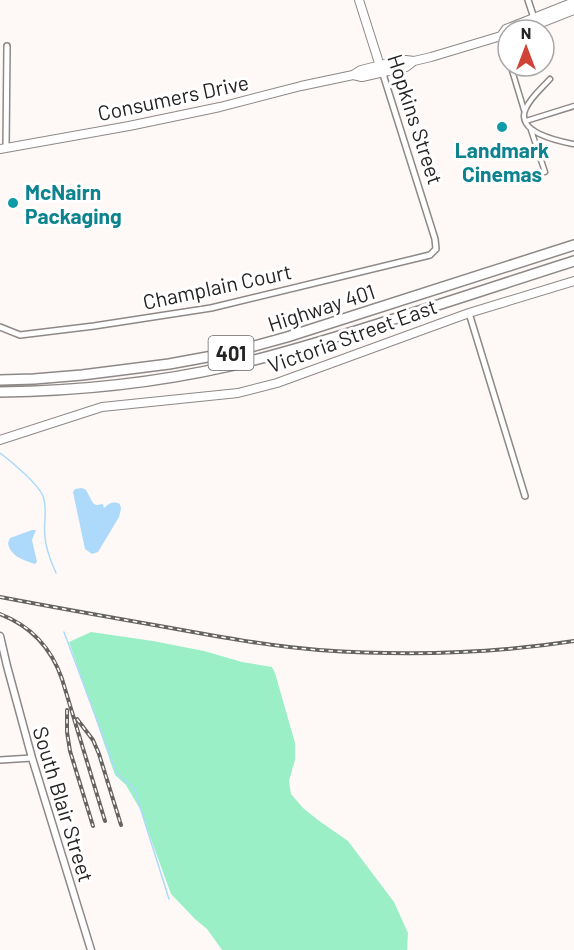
<svg xmlns="http://www.w3.org/2000/svg" width="574" height="950" viewBox="0 0 574 950" font-family="Barlow,sans-serif">
<rect width="100%" height="100%" fill="#fef9f7"/>
<path fill="#9aefc7" d="M91,632l62,9 51,10 38,11 30,5 3,6 20,70v17l-6,21 2,13 12,14 15,12 30,21 46,61 14,31 -1,17h-185l-15,-21 -12,-10 -24,-25 -31,-85 -14,-24 -11,-10 -46,-133z"/>
<path fill="#addafb" d="M82,488l4,2 7,13 3,2 7,-1 1,4c5,-5 9,-7 16,-4l1,5 -2,8 -21,35 -6,2 -7,-5 -12,-57 2,-3z
M32,530h4l-4,10 5,22 -2,2c-12,-4 -25,-8 -27,-21l2,-5z"/>
<g fill="none" stroke-linecap="round" stroke-linejoin="round">
<path stroke="#addafb" stroke-width="1.5" d="M0,453c11,8 38,31 43,43 5,14 0,27 2,41 1,13 6,25 11,36
M64,632l53,142 17,14 35,111"/>
<g stroke="#8e8987" stroke-width="7">
<path id="pedestrian" d="M511,67l13,43
M550,79c-8,9 -19,18 -24,29 -12,24 32,33 47,36
M526,121l48,-15
M531,130l14,42"/>
</g>
<g stroke="#8e8987" stroke-width="8">
<path id="minor" d="M528,0l7,21
M6,148l1,-102
M469,313l56,183
M0,327l20,8 74,-9 117,-18 219,-53 6,-6 -1,-10 -53,-168
M0,760l32,-2"/>
</g>
<g stroke="#8e8987" stroke-width="9">
<path id="tertiary" d="M0,636l7,30 25,92 59,192"/>
</g>
<g stroke="#8e8987" stroke-width="10">
<path id="secondary" d="M359,0l21,66
M523,30l51,-20
M501,36l5,-7 68,-27
M353,75l9,2 44,-10 8,-6
M0,149l129,-23 91,-19 81,-21 52,-11 8,-5 28,-7 17,-3 8,1 17,-4 70,-21h7
M0,440l102,-33 136,-14 39,-10 192,-70 105,-32"/>
</g>
<g stroke="#8e8987" stroke-width="12">
<path id="motorway" d="M0,380l34,-1 48,-4 87,-11 60,-11 58,-16 287,-92
M0,392c77,-1 155,-9 230,-26 40,-9 79,-21 119,-33 75,-23 150,-48 225,-72"/>
</g>
<use href="#pedestrian" stroke="#fff" stroke-width="4"/>
<use href="#minor" stroke="#fff" stroke-width="5"/>
<use href="#tertiary" stroke="#fff" stroke-width="6"/>
<use href="#secondary" stroke="#fff" stroke-width="8"/>
<use href="#motorway" stroke="#fff" stroke-width="9"/>
<g stroke="#666361" stroke-width="4">
<path id="rail" d="M0,597c57,11 114,21 171,31 49,9 98,18 148,22 85,6 171,4 255,-9
M0,614c31,12 51,33 62,65l43,142
M67,710v22l3,19 23,75
M77,719l16,21 6,14 22,71"/>
</g>
<use href="#rail" stroke="#fff" stroke-width="1.5" stroke-dasharray="4.5" stroke-linecap="butt"/>
</g>
<g fill="#0f9aa8" stroke="#fff" stroke-width="2">
<circle cx="502" cy="127" r="6"/>
<circle cx="13" cy="203" r="6"/>
</g>
<g text-anchor="middle" dominant-baseline="central" stroke-width="6" stroke-linejoin="round" paint-order="stroke">
<rect fill="#fff" stroke="#676665" stroke-width="1.5" x="208.5" y="336" width="45" height="34" rx="4.5"/>
<g font-size="20" font-weight="bold" fill="#262423">
<text x="231" y="353">401</text>
</g>
<g font-size="21" fill="#262423" stroke="#fff">
<text transform="translate(173 97) rotate(-12)">Consumers Drive</text>
<text transform="translate(416 119) rotate(72)">Hopkins Street</text>
<text transform="translate(217 286) rotate(-12)">Champlain Court</text>
<text transform="translate(321 307) rotate(-18)">Highway 401</text>
<text transform="translate(352 335) rotate(-20)">Victoria Street East</text>
<text transform="translate(64 804) rotate(73)">South Blair Street</text>
</g>
<g font-size="21" font-weight="bold" fill="#0d838f" stroke="#fff">
<text x="502" y="149">Landmark<tspan x="502" dy="24">Cinemas</tspan></text>
<text x="25" y="191" text-anchor="start">McNairn<tspan x="25" dy="24">Packaging</tspan></text>
</g>
</g>
<g transform="translate(526 48)"><circle r="28" fill="#ffffff" stroke="#a8a7a7" stroke-width="1.5"/>
<path d="M0-4.5L10 22L0 15L-10 22Z" fill="#d04337"/>
<text y="-9" font-size="16" font-weight="bold" text-anchor="middle" fill="#262423">N</text>
</g>
</svg>
